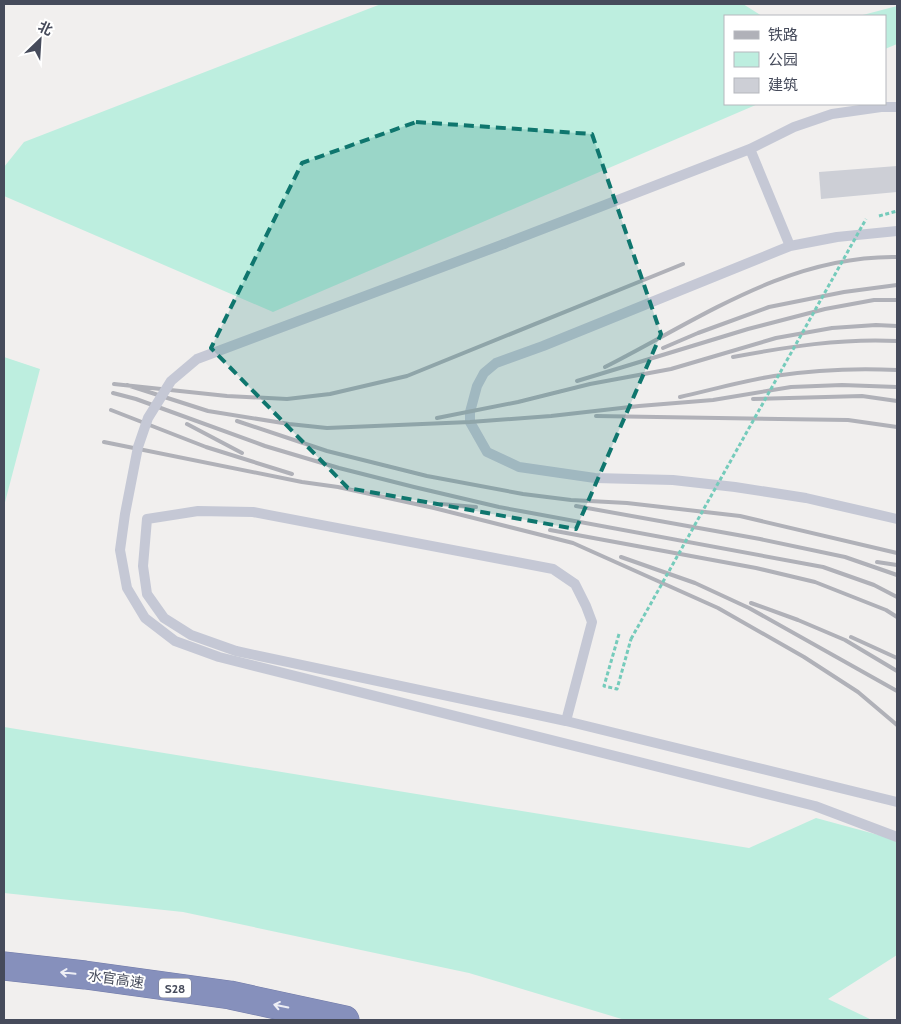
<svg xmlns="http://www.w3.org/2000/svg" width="901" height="1024" viewBox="0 0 901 1024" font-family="Cabin,'Noto Sans SC',sans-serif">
<rect width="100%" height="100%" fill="#f1efee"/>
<path fill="#bdeedf" d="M381,4h362l19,12h-37v88h33l-485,208 -269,-116v-29l20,-25z
M897,6v38l-12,5v-33h-26z
M4,357l36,12 -36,137z
M4,727l745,121 67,-30 81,22v115l-69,44 44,21h-247l-156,-47 -286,-61 -179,-19z"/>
<path fill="#cdcfd6" d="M897,166v26l-76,7 -2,-27z"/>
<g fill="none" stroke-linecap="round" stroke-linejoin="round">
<g stroke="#727ba8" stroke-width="29">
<path id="motorway" d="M4,966l81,9 145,20 115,25"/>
</g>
<path stroke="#75cbbb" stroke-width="3" stroke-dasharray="4 2.5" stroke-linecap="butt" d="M879,216l18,-5
M619,634l-15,52 13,3 14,-50"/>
<path stroke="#c5c8d5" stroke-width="10" d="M750,149l40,97
M897,231l-60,6 -47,9 -247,100 -47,17 -12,10 -7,13 -7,26v10l17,30 32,15 76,11 78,2 62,7 71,11 91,21
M504,244l246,-95 44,-22 38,-13 49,-7h16
M566,721l26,-99 -6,-16 -11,-22 -22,-15 -300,-57 -55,-1 -51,8 -4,47 4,28 17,24 27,17 45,16 330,70 331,81"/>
<use href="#motorway" stroke="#8690bc" stroke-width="28"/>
<path stroke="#b0b1b8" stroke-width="4" d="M663,348l35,-15 71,-26 75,-15 53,-7
M733,357c53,-10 109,-19 164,-16
M605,367c93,-47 183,-112 292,-110
M577,381l171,-52 77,-20 49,-9h23
M114,384l113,12 60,3 43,-5 77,-18 276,-112
M127,385l81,26 81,13 38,4 143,-6 81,-6 88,-10 74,-6 78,-13 51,-2 55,2
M113,393l23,6 129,47 74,22 75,19 85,20 324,60 51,18 23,12
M680,397c31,-7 63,-16 94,-21 40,-6 83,-8 123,-6
M753,399l109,-3 35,5
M111,410l95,37 86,27
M596,416l252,4 49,7
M437,418l81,-16 72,-18 81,-15 105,-31 56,-10 44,-3 21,1
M237,421l90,30 100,25 96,18 48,6 56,3 113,13 157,37
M187,424l55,29
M104,442l198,40 36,5 96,21 139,35 145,65 86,49 54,35 39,33
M441,504l35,3
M576,506l184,33 85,18 52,18
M550,530l206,38 59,14 71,28 11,7
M621,557l74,26 54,25 148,83
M877,562l20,3
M751,603l47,17 47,20 52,31
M851,637l46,21"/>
<path stroke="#75cbbb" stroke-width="3" stroke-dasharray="4 2.5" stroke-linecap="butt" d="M631,639l235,-420"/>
<path stroke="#c5c8d5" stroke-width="10" d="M504,244l-307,115 -26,22 -23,37 -10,29 -13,67 -5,36 7,38 18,30 30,23 44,16 596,149 82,31"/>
</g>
<defs><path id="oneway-shaft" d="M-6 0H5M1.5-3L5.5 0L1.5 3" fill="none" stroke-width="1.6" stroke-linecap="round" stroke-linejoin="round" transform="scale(1.25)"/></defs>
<g stroke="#edeef5">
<use href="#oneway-shaft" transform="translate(68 973) rotate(-174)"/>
<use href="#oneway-shaft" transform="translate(281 1006) rotate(-168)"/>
</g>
<path fill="#0f766e" fill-opacity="0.2" stroke="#0f766e" stroke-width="4" stroke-dasharray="10 6" stroke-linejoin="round" d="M416,122l176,12 69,200 -85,195 -228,-41 -137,-140 91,-185z"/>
<g text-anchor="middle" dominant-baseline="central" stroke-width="4" stroke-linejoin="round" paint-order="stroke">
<rect fill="#fff" stroke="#7e818c" stroke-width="1" x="159" y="978.5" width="32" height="19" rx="4"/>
<g font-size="12" font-weight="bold" fill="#464b5b">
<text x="175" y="988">S28</text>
</g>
<g font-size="14" fill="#464b5b" stroke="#fff">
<text transform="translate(116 979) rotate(8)">水官高速</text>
</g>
</g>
<rect width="901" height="1024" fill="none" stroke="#464b5b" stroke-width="10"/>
<rect x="724" y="15" width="162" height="90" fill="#ffffff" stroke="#b5b7bd"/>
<rect x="734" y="31" width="25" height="8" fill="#b0b1b8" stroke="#b5b7bd"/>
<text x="768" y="40" font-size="15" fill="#464b5b">铁路</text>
<rect x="734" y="52" width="25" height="15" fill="#bdeedf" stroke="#b5b7bd"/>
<text x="768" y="65" font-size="15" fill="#464b5b">公园</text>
<rect x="734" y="78" width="25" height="15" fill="#cdcfd6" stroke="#b5b7bd"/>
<text x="768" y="90" font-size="15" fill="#464b5b">建筑</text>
<g transform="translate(40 40) rotate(25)" stroke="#ffffff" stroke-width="4" paint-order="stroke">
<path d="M0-4L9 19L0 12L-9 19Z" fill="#464b5b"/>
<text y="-8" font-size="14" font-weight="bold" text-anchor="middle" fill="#464b5b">北</text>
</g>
</svg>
